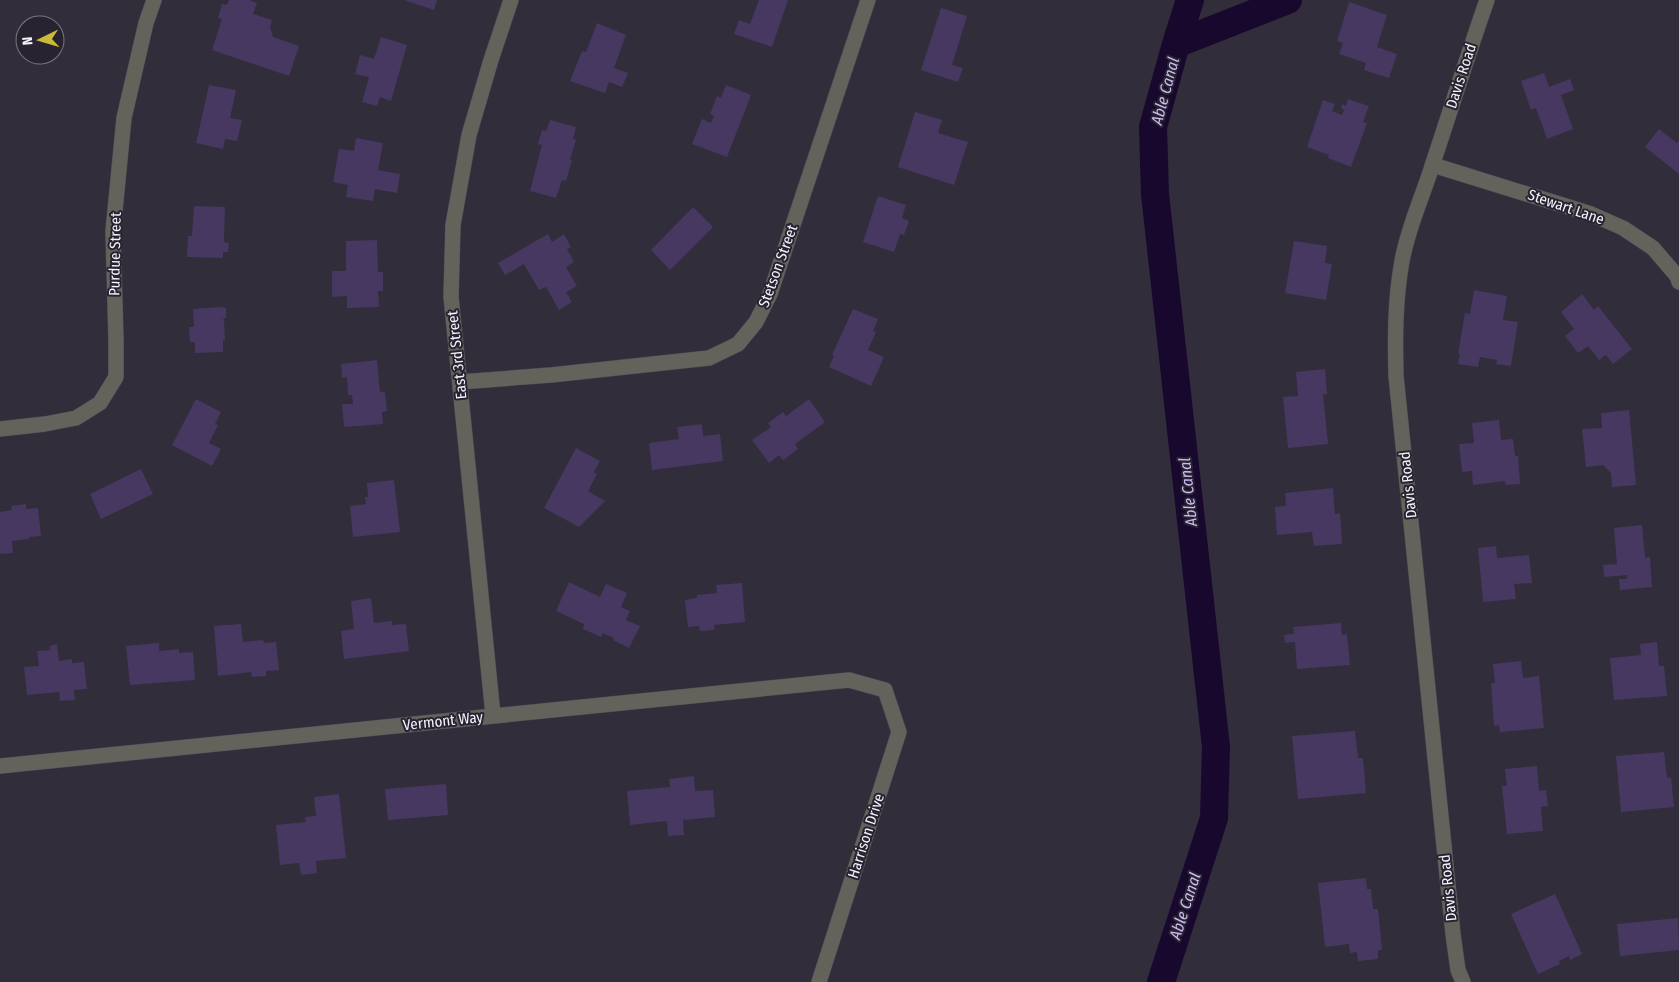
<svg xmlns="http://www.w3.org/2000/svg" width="1679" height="982" viewBox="0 0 1679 982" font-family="'Fira Sans Condensed',sans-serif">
<rect width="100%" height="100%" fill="#312d3a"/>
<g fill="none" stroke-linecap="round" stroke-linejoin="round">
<path stroke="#19082e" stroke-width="28" d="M1176,44l112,-44
M1161,982l53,-164 2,-71 -61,-553 -2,-67 23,-83 14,-44"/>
</g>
<path fill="#473862" d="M229,0h20l8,3 -4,11 19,6 -2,7 3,10 26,9 -10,30 -77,-26 10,-31 -4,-1 4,-14 5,1z
M404,0h33l-3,10z
M759,0h29l-16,47 -38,-13 5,-14 11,4z
M1349,2l38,13 -10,32 20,7 -8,24 -25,-8 2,-7 -27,-9 4,-11 -6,-2z
M941,8l26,8 -15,49 11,3 -5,14 -37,-12z
M597,23l29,12 -12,33 14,5 -6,14 -13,-5 -4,11 -35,-12 12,-30 4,1z
M381,37l26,8 -16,56 -11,-4 -3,9 -15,-4 7,-25 -14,-3 5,-19 14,4z
M1544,73l5,14 21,-8 4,11 -13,5 12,34 -26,10 -11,-31 -5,2 -10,-29z
M209,85l27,5 -6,28 12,2 -5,21 -12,-2 -2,10 -27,-6z
M726,85l25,10 -24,62 -35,-13 10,-25 9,4 3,-7 -4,-2 7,-18 4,2z
M1348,99l21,7 -6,16 4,1 -16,44 -23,-9 1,-3 -22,-8 16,-47 12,4 -3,7 10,4 2,-5 -3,-2 1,-4 4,2z
M915,112l27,8 -4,13 30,9 -14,43 -56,-18z
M550,120l26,7 -3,12 3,1 -6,20h2l-6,21 -4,-1 -6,18 -26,-7 12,-46 -4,-1 4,-14 4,1z
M1659,129l18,14 2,-2v33l-34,-27z
M356,138l27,5 -5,27 22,4 -3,19 -22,-4 -2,12 -27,-4 2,-12 -15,-3 6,-33 15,2z
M878,196l28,9 -4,13 7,3 -5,14 -4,-1 -6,18 -31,-10z
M194,206l31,1 -1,35 5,1 -1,9h-5v6l-36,-1 1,-21h4z
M693,207l20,20 -43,43 -19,-20z
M548,234l4,8 12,-8 7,13 -4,2 7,13 -8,5 11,19 -11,6 6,10 -13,8 -13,-23 -7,3 -15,-26 -19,11 -7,-12z
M377,240l1,32h5v19h-5l1,16 -32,1v-12l-15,1v-26h14v-30z
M1294,241l33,5 -2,17 7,1 -6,36 -41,-7z
M1474,290l33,6 -4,24 15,2 -7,44 -15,-2 1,-4 -17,-3 -2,10 -20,-3 2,-10h-2l7,-41 5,1z
M1582,294l12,16 4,-4 34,43 -19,15 -7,-9 -7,5 -11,-14 -10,7 -13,-17 9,-7 -13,-17z
M221,307l5,1v10h-5l3,1 1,21h-2v12l-28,1v-11h-5l-1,-15h5l-1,-18z
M853,309l25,10 -5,12 3,1 -8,18 16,7 -13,29 -42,-19 5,-12h-2z
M377,360l3,32h5l2,19 -5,1 1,12 -39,3 -2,-23h11l-1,-9h-4l-1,-18 -5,1 -1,-14z
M1325,369l2,25h-4l5,50 -40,4 -5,-51 15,-1 -2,-24z
M196,399l25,13 -6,12 3,1 -9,18 12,6 -9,17 -40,-21z
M809,399l16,23 -30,22 3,5 -15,11 -4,-5 -10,8 -17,-23 19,-13 -3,-4 15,-11 3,4z
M1629,410l7,75 -24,2 -1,-14 -8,-8 -17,2 -4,-38 20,-1 -1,-15z
M1499,420l2,20 12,-1 2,17h3l2,28 -14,1 -1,-4 -32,4 -1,-14 -10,1 -3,-28 15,-1 -2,-20z
M702,424l1,12 17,-2 3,27 -71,9 -3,-27 30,-4 -2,-12z
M576,448l24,13 -6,11 3,2 -9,17 17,10 -26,26 -35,-19z
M141,469l12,25 -52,25 -11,-25z
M394,480l6,52 -47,5 -3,-31 16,-2 -1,-7h3l-1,-14z
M1333,488l2,26 5,-1 2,31 -28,2 -2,-14 -35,3 -2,-28 11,-1 -1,-13z
M26,504v5l12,-1 3,28 -12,1v2l-17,2 1,12 -13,1v-42l12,-2 -1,-4z
M1642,525l3,33 5,-1 2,30 -32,3 -1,-11h8v-4l-23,2 -1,-12 14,-1 -3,-36z
M1496,546l1,12 32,-3 3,28 -18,1 2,15 -33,3 -5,-54z
M569,582l31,15 6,-13 21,9 -6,14 9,4 -4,9 14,6 -11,22 -16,-8 1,-2 -11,-5 -2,4 -18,-8 1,-5 -28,-13z
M742,583l3,39 -31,3v5l-14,1 -1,-5 -11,1 -3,-27 12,-2v-3l20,-2 -1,-8z
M371,598l3,25 18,-2v4l14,-1 3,27 -65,8 -3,-28 13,-2 -3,-28z
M1341,623l1,12 5,-1 3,31 -53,4 -2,-27 -10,1 -1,-8 10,-1 -1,-7z
M241,624l2,18 20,-2 1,3 12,-1 3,28 -13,1v5l-14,1 -1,-5 -33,4 -4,-50z
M1657,642l2,24h5l3,30 -53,4 -4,-42 31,-3 -1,-11z
M159,643v8l20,-2v4l14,-1 2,28 -65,5 -4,-39z
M57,644l2,17 13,-2v4l12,-1 3,27 -13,1 1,10 -15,1 -1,-9 -32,3 -3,-28 15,-1 -2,-15 13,-1v-4z
M1521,661l2,17 16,-2 5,52 -44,4 -1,-7 -5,1 -3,-43h4l-2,-19z
M1355,731l3,27h5l3,35 -68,6 -6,-63z
M1664,752l3,26 4,-1 3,30 -53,5 -5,-56z
M1537,766l2,25 7,-1 2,16 -7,1 2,24 -36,3 -5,-48h5l-2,-17z
M694,776l1,15 18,-1 2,27 -32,3 1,15 -16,1 -1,-15 -37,4 -3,-34 43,-4 -1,-8z
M446,784l2,31 -60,5 -3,-31z
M339,794l7,64 -30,3 1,12 -16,2 -2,-12 -19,2 -4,-40 30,-3 -1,-5 11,-1 -2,-19z
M1366,878l1,11h4l2,20h5l4,41h-4v9l-20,2 -1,-9 -7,1 -1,-9 -24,3 -7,-64z
M1555,894l27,60 -12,6 -1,-4 -10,5 1,3 -22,10 -27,-60z
M1678,918l1,32 -59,6 -3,-32z"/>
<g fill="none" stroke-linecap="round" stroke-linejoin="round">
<g stroke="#4c4955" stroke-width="16">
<path id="street" d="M1433,165l158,49 32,14 30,20 24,28 2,6
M460,382l91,-7 158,-17 29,-14 18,-22 14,-28 98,-294
M0,429l45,-5 31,-6 24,-15 16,-26v-36l-3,-110 11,-113 22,-95 8,-23
M493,715l-42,-418 2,-72 16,-90 22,-75 20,-60
M0,766l849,-86 36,10 14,42 -80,250
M1463,982l-5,-12 -5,-36 -57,-558c-1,-39 -1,-76 6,-115 6,-34 21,-65 31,-98 18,-54 35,-109 54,-163"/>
</g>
<use href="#street" stroke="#63625b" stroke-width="15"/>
</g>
<g text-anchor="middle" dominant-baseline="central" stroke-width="4" stroke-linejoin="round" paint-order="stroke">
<g font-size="15" fill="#f4f2fb" stroke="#272330">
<text transform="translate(1461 76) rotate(-72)">Davis Road</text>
<text transform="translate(1566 207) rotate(19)">Stewart Lane</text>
<text transform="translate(115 254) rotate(-89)">Purdue Street</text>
<text transform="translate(778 266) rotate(-70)">Stetson Street</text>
<text transform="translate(457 355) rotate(-96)">East 3rd Street</text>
<text transform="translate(1408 485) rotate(-96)">Davis Road</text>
<text transform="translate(443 721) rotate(-6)">Vermont Way</text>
<text transform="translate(866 836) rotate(-72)">Harrison Drive</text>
<text transform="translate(1448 888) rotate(-96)">Davis Road</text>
</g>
<g font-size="16" font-style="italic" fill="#cebbf4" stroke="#272330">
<text transform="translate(1165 91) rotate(-75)">Able Canal</text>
<text transform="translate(1188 492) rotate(-96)">Able Canal</text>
<text transform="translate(1185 906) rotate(-72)">Able Canal</text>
</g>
</g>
<g transform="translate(40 40) rotate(265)"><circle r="24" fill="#272330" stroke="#797681"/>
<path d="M0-4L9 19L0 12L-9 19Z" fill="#caba3a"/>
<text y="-8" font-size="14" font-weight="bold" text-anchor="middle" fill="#f4f2fb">N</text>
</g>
</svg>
